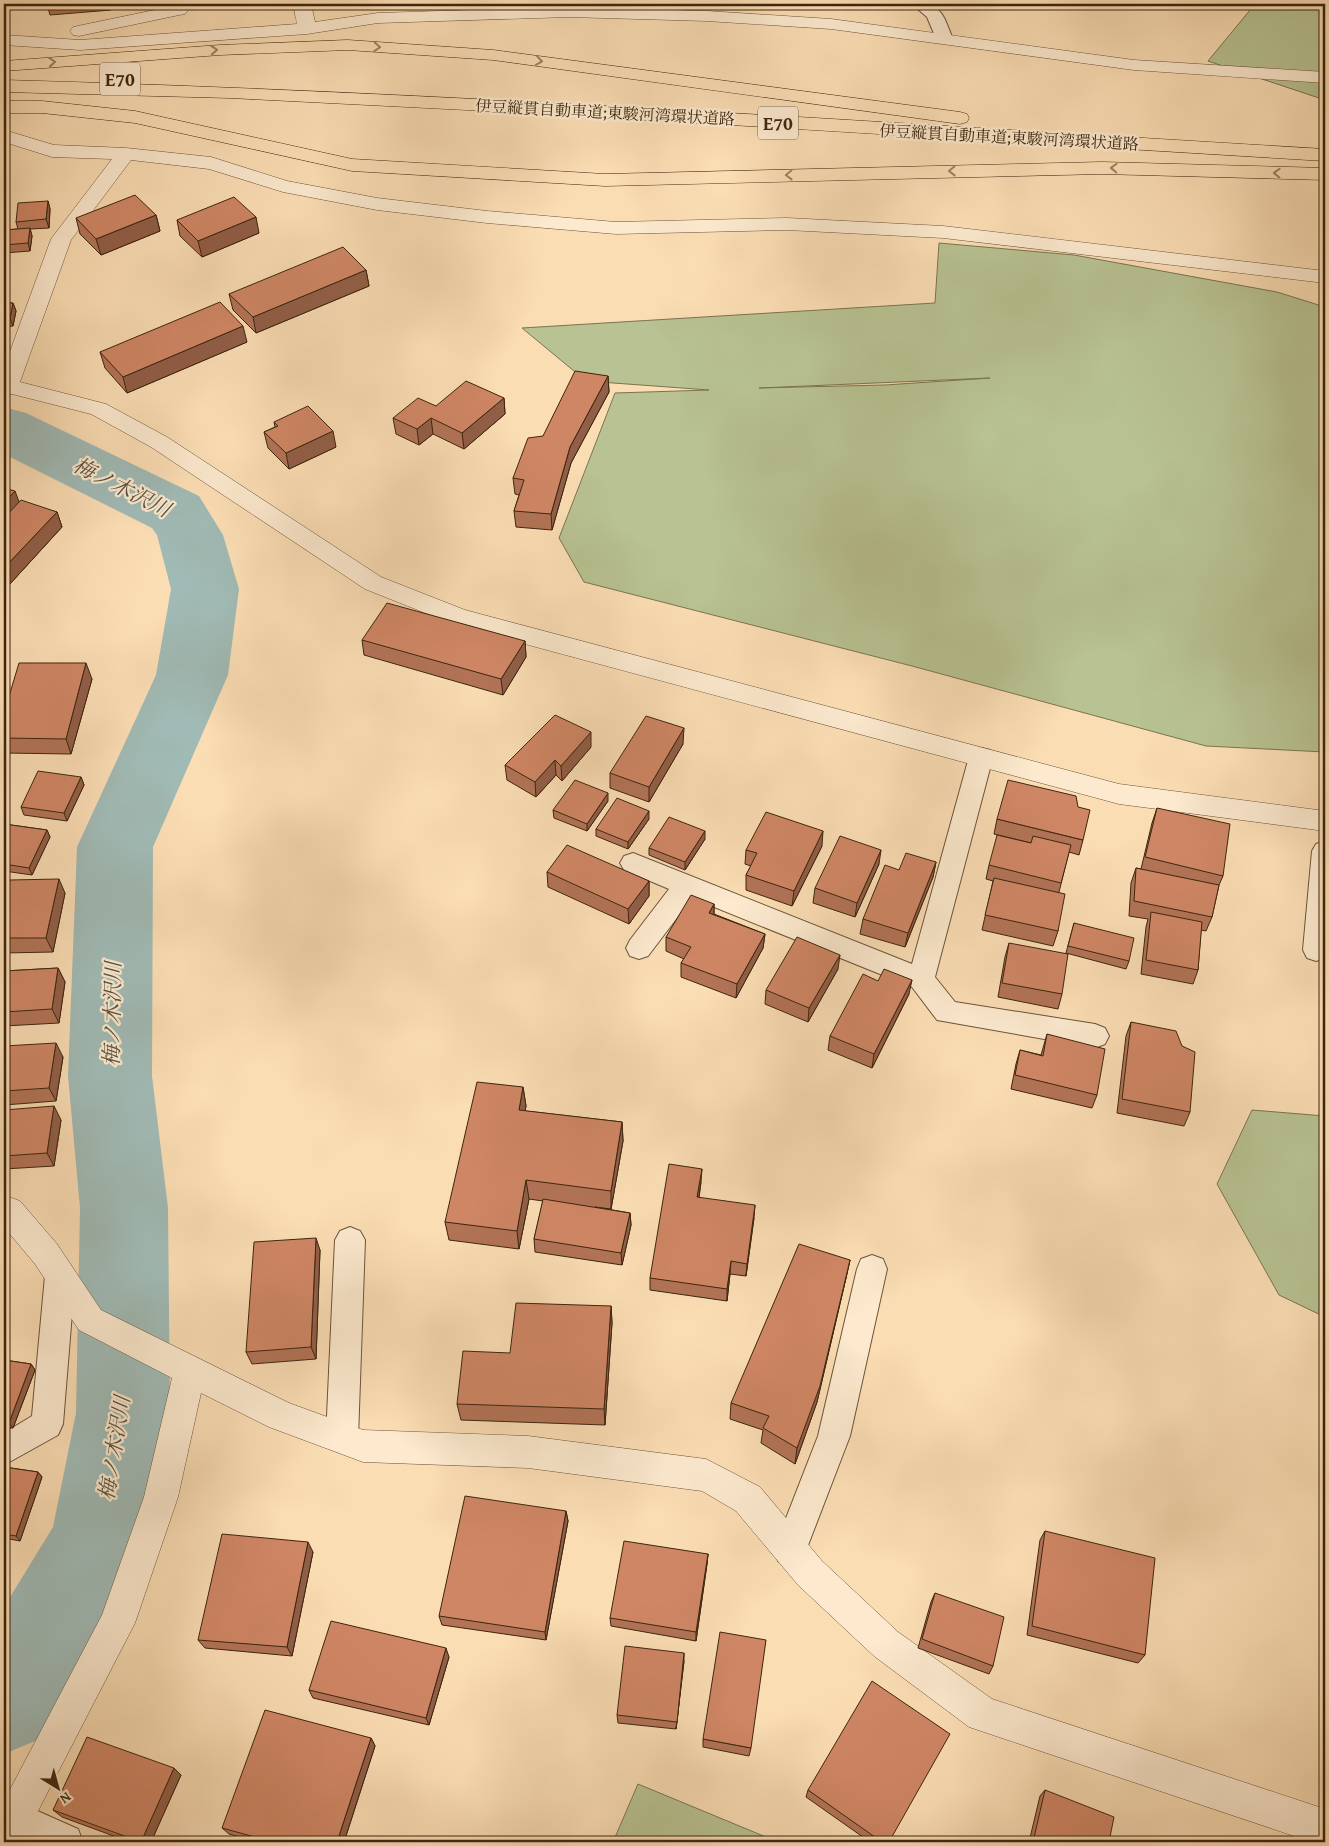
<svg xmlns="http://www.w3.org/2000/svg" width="1329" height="1846" viewBox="0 0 1329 1846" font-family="'Gentium Book Plus','Noto Serif JP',serif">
<rect width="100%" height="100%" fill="#fbddb4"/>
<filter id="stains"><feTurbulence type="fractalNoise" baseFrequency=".004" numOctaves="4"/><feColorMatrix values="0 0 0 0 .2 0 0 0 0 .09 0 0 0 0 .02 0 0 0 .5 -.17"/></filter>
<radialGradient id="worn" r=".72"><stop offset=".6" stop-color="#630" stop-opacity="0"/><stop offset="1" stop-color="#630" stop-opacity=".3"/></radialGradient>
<path fill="#b8c292" stroke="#7a7450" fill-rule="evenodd" d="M1255,4h70v96l-117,-39z
M939,243l135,12 203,37 48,15v445l-119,-6 -294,-80 -328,-84 -25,-44 56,-145 94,-3 -123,-9 -64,-53 413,-25zM990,378l-105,7 -126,3h1z
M1252,1110l73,6v201l-46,-22 -62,-111z
M638,1784l140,58h-165z"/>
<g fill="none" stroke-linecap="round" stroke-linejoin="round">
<path fill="#a0bab5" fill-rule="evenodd" d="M4,407l22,6 173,83 24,39 16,54 -11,86 -75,172 -1,229 16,132 2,205 -23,131 -14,35 -93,160 -36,15v-147l49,-80 23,-114 4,-205 -12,-132 9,-229 79,-172 15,-86 -14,-54 -5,-7 -148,-74z"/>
<g stroke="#6c5338" stroke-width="2">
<path id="lane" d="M912,4c31,0 30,9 41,35l-3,4h-12l-11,-26z
M981,748l9,2 3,7 -58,220 20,25 140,22 10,4 4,8 -4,8 -10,4 -158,-28 -25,-33 -220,-89 -44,58 -9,3 -9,-3 -4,-8 4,-8 39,-51 -45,-19 -4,-7 4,-7 9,-3 279,111 57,-207 3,-7z
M1325,841v117l-9,3 -9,-3 -4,-8 9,-99 4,-7z
M350,1227l10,4 5,9 -7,198 -5,11 -11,4 -11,-4 -5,-11 9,-198 5,-9z
M872,1255l11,4 4,10 -37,167 -48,125 -12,4 -12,-4 -4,-12 44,-113 39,-167 4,-10z
M60,1262l11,4 4,10 -12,148 -5,11 -54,30v-32l28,-17 13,-140 4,-10z
M15,1801l63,28 5,13h-57l-22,-10v-26z"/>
</g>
<g stroke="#6c5338" stroke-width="1">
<path id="street" d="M168,4h18l2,6 -3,4 -6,1 -100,21 -6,-1 -3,-4 3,-4 96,-20z
M293,4h18l4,18 63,-9 191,-6 138,4 124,8 303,41 191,12v11l-191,-13 -303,-41 -124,-8 -138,-4 -191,6 -71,11 -227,16 -76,-5v-10l76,5 217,-16z
M4,130l50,15 72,3 85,9 76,24 90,17 110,13 129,11 171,-4 156,8 382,45v12l-382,-45 -156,-8 -171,4 -129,-11 -110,-13 -94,-18 -74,-23 -78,-9 -60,80 -51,142 86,22 61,33 214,140 84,33 654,174 206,27v20l-206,-27 -661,-178 -93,-37 -214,-142 -60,-33 -79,-20 -8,2v-28l47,-129 61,-80 -60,-2 -48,-15z
M4,1195l16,6 37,43 44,66 188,93 74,27 165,6 178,23 54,28 62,74 76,71 94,67 333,110v33h-13l-343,-115 -95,-71 -76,-71 -62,-74 -34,-20 -174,-23 -165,-6 -94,-35 -68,-34 -23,104 -43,126 -113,219h-18v-41l98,-186 42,-118 28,-119 -93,-48 -44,-66 -31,-37z"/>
</g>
<g stroke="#3c250e" stroke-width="1">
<path id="highway" d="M348,40l145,10 467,62 7,2 2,4 -2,4 -7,2 -467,-64 -145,-10 -128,5 -216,16v-10l216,-16z
M4,80c441,12 881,43 1321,69v12l-759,-46 -336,-17 -226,-6z
M4,101h38l93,10 217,48 253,15 497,-12 223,6v12l-223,-6 -497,12 -253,-15 -217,-48 -93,-10h-38z"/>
</g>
<use href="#lane" fill="#fce9ce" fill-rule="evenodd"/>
<use href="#street" fill="#fce9ce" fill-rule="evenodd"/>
<use href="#highway" fill="#fbddb4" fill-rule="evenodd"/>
</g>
<path fill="#b27357" stroke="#3c250e" d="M47,4h64v6l-61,5z
M48,201l2,8 -1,19 -19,1 2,7 -2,15 -26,2v-23l14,-1 -2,-7z
M156,215l4,16 -59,24 -21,-21 -4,-16z
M177,220l82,13 -57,24 -22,-21z
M366,270l3,16 -113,47 -23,-23 -4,-16z
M4,303h9l3,8 -3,15 -9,1z
M247,342l-120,51 -22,-25 -5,-16z
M608,376l1,16 -38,71 -19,67 -36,-3 -2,-16 5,-16 -4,-1 -2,-16 30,-42z
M504,398l1,16 -41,35 -31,-15 -14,11 -23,-11 -3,-16 43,-12z
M274,422l62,25 -47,22 -21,-21 -4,-16 11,-5z
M4,488l15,14 38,10 5,15 -53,58 -5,-2z
M362,640l163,1 1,16 -23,38 -139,-40z
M92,679l-21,75 -67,-1v-40z
M683,744l-34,58 -39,-14v-15z
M591,747l-29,34 -6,-6 -20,22 -29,-17 -2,-15z
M81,777l3,8 -17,36 -43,-6 -3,-8z
M608,801l-21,30 -33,-13 -1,-8z
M1157,808l66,68 -4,9 -7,32 -6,14 -5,-1 -3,40 -5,14 -52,-10 5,-47 2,-8 -19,-3 2,-33 5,-15 5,1 11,-46z
M649,819l-21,30 -32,-13v-7z
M997,819l86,21 -4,15 -10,-3 -10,40 -1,39 -5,15 -71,-16 11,-49 -7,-2 3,-14 42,-22 -37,-9z
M4,824l43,6 3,7 -18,38 -28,-4z
M705,839l-20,31 -36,-15v-7z
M822,846l-30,60 -46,-16v-15l5,-9 -6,-2 1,-14z
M936,862l-3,15 -28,70 -45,-13 3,-15 36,-49z
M879,864l-24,53 -42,-14 2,-15z
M547,872l102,9v15l-20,28 -81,-37z
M65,893l-12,59 -49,1v-46z
M714,904v10l51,20 -2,14 -27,50 -55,-21v-14l3,-4 -18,-8v-14z
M1074,923l55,38 -3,8 -60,-16z
M1009,943l53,51 -4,15 -60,-12 7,-40z
M58,968l7,14 -6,41 -55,3v-55z
M838,969l-30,53 -43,-18 1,-14z
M878,981l31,13 -37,74 -44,-18 2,-14z
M1131,1022l59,90 -6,14 -67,-13 9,-77z
M1047,1034l50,61 -5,13 -81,-19 5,-25 4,-14 21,5z
M4,1046l59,11 -7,44 -52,4z
M523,1087l3,19 -1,5 97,11 1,19 -12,68 -16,-2 35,6 1,12 -9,40 -87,-13 -1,-13 9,-38 -14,-2 -10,50 -70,-9 -4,-18z
M4,1110l57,10 -7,46 -50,3z
M701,1182l-2,16 55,20 -8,58 -16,-2 -3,27 -77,-11v-12z
M320,1250l-4,109 -64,5 -6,-12z
M850,1260l-4,18 -29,124 -22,62 -34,-21 2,-13 -33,-11 1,-16z
M611,1306l1,17 -7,102 -144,-5 -4,-16 53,-51z
M4,1360l27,4 4,6 -22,58 -9,-1z
M4,1467l34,5 4,5 -22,64 -16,-3z
M566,1511l2,10 -22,119 -104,-15 -3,-9z
M1045,1531l100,124 -7,8 -111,-28 13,-95z
M313,1552l-21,104 -87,-8 -7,-8z
M708,1554l-1,10 -11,77 -85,-15 -1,-8z
M935,1593l58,73 -4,8 -71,-26 13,-46z
M449,1657l-20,68 -116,-27 -4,-8z
M684,1661l-8,68 -58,-6 -1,-8z
M371,1738l4,8 -31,96h-87l-28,-8 -7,-6z
M703,1739l48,9 -2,8 -46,-9z
M181,1775l-30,67h-21l-68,-25 -9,-7z
M808,1790l81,52h-19l-64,-45z
M1045,1790l64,52h-80l11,-46z"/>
<path fill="#915e47" stroke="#3c250e" d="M48,201l2,8 -1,19 -3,-9z
M156,215l4,16 -59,24 -5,-16z
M256,217l3,16 -57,24 -4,-16z
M30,228l2,8 -2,15 -2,-8z
M366,270l3,16 -113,47 -3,-16z
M13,303l3,8 -3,15 -3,-8z
M243,326l4,16 -120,51 -4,-16z
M608,376l1,16 -38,71 -19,67 -1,-16 19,-67z
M504,398l1,16 -41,35 -2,-16z
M431,418l2,16 -14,11 -2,-16z
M333,431l3,16 -47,22 -3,-16z
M15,491l6,16 -17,18v-22z
M57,512l5,15 -53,58 -5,-17z
M525,641l1,16 -23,38 -2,-16z
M86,663l6,16 -21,75 -5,-15z
M684,728l-1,16 -34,58v-15z
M591,732v15l-29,34 -1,-15z
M555,760l1,15 -20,22 -1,-15z
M81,777l3,8 -17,36 -3,-8z
M608,793v8l-21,30v-7z
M649,811v8l-21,30v-7z
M47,830l3,7 -18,38 -3,-7z
M705,831v8l-20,31v-8z
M823,831l-1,15 -30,60 2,-15z
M881,850l-2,14 -24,53 2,-14z
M936,862l-3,15 -28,70 3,-14z
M59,879l6,14 -12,59 -7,-14z
M649,881v15l-20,28 -1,-15z
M714,904v14l-5,-5z
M765,934l-2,14 -27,50 1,-14z
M840,955l-2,14 -30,53 1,-14z
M58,968l7,14 -6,41 -7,-14z
M912,980l-3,14 -37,74 2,-14z
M56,1043l7,14 -7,44 -7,-13z
M523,1087l3,19 -5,23 -2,-19z
M54,1106l7,14 -7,46 -7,-13z
M622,1122l1,19 -12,68v-18z
M702,1169l-1,13 -4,28v-13z
M526,1180l3,19 -10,50 -2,-18z
M755,1205l-1,13 -8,58 1,-12z
M630,1213l1,12 -9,40 -1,-12z
M316,1238l4,12 -4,109 -5,-12z
M850,1260l-4,18 -29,124 -22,62 2,-16z
M731,1261l-1,13 -3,27v-12z
M611,1306l1,17 -7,102 -1,-16z
M31,1364l4,6 -22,58 -4,-5z
M38,1472l4,5 -22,64 -4,-5z
M566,1511l2,10 -22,119 -1,-8z
M308,1542l5,10 -21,104 -5,-9z
M708,1554l-1,10 -11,77v-9z
M446,1648l3,9 -20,68 -3,-7z
M684,1653v8l-8,68 1,-7z
M371,1738l4,8 -31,96h-7z
M174,1768l7,7 -30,67h-10z"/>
<path fill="#cf8665" stroke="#3c250e" d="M135,195l21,20 -60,24 -20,-21z
M234,197l22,20 -58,24 -21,-21z
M48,201l-2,18 -30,3 2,-19z
M30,228l-2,15 -24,2v-15z
M343,247l23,23 -113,47 -24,-23z
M220,302l23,24 -120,51 -23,-25z
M4,303h9l-3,15h-6z
M575,371l33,5 -38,71 -19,67 -37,-3 10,-31 -11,-2 15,-40 15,-2z
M466,381l38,17 -42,35 -31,-15 -14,11 -24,-11 25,-20 18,8z
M308,406l25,25 -47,22 -22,-21 14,-6 -4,-4z
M4,488l11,3 -11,12z
M21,500l36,12 -53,56v-50z
M387,603l138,38 -24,38 -139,-39z
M19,663h67l-20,76 -62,-1v-25z
M555,715l36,17 -30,34 -6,-6 -20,22 -30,-17z
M646,716l38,12 -35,59 -39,-14z
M38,771l43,6 -17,36 -43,-6z
M575,780l33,13 -21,31 -34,-14z
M1008,780l68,16 2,11 12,3 -7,30 -86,-21z
M617,798l32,13 -21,31 -32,-13z
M1157,808l73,16 -7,52 -78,-19z
M766,812l57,19 -29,60 -48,-16 11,-22 -11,-3z
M669,817l36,14 -20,31 -36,-14z
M4,824l43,6 -18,38 -25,-4z
M997,835l34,8 2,-7 38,9 -10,38 -72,-18z
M840,836l41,14 -24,53 -42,-15z
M567,845l82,36 -21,28 -81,-37z
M906,853l30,9 -28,71 -45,-14 22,-54 14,5z
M1136,868l83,17 -7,32 -78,-16z
M994,878l71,16 -7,37 -73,-16z
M59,879l-13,59h-42v-31l6,-27z
M691,895l23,9 -5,9 56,21 -28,50 -56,-21 10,-16 -25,-10z
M1151,912l51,10 -4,48 -52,-10z
M1074,923l60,15 -5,23 -61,-15z
M797,937l43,18 -31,53 -43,-18z
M1009,943l59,11 -6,40 -60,-11z
M58,968l-6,41 -48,3v-41z
M884,969l28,11 -38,74 -44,-18 33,-62 15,7z
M1131,1022l45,9 6,15 13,6 -5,60 -68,-13z
M1047,1034l58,15 -8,46 -82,-20 5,-25 23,6z
M56,1043l-7,45 -45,3v-45z
M477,1082l46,5 -4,23 103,12 -11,69 -85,-11 -9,51 -72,-9z
M54,1106l-7,47 -43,3v-46z
M669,1164l33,5 -5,28 58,8 -8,59 -16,-3 -4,28 -77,-11z
M543,1199l87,14 -9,40 -87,-14z
M316,1238l-5,109 -65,5 8,-110z
M799,1244l51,16 -30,126 -23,62 -34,-20 6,-12 -38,-13z
M516,1303l95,3 -7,103 -147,-5 6,-53 47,2z
M4,1360l27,4 -22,59 -5,-1z
M4,1467l34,5 -22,64 -12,-2z
M465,1496l101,15 -21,121 -106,-16z
M1045,1531l110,27 -10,97 -113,-29z
M222,1534l86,8 -21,105 -89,-7z
M624,1541l84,13 -12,78 -86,-14z
M935,1593l69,24 -11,49 -71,-27z
M331,1621l115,27 -20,70 -117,-28z
M720,1632l46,8 -15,108 -48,-9z
M625,1646l59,7 -7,69 -60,-7z
M872,1681l78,53 -61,108h-7l-74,-52z
M265,1710l106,28 -34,104h-64l-51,-14z
M87,1737l87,31 -33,74 -88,-32z
M1045,1790l69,27 -5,25h-76z"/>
<defs><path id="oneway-chevron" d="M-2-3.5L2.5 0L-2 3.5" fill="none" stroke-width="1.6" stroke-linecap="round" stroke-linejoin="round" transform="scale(1.25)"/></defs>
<g stroke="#9c8161">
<use href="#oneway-chevron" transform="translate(377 47) rotate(4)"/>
<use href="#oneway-chevron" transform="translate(214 50) rotate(-4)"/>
<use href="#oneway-chevron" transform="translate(539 61) rotate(8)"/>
<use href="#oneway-chevron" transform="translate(52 62) rotate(-5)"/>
<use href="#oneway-chevron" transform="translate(1114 168) rotate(-178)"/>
<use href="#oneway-chevron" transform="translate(952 171) rotate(179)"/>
<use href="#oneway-chevron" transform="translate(1277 173) rotate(-178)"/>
<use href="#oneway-chevron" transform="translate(789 175) rotate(179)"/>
</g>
<g text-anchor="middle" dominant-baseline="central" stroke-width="4.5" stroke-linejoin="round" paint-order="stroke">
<g font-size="16" fill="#3c250e" stroke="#fce9ce">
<text transform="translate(605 112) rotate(3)">伊豆縦貫自動車道;東駿河湾環状道路</text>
<text transform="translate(1009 137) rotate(3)">伊豆縦貫自動車道;東駿河湾環状道路</text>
</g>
<g fill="#fce9ce" stroke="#766048" stroke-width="1">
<rect x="100" y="62.5" width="40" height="33" rx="4"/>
<rect x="758" y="106.5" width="40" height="33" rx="4"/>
</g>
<g font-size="19" font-weight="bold" fill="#3c250e">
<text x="120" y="79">E70</text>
<text x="778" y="123">E70</text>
</g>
<g font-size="21" font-style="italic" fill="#5a5240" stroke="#fce9ce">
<text transform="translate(122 487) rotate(27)">梅ノ木沢川</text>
<text transform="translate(112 1014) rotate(-89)">梅ノ木沢川</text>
<text transform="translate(114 1448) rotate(-81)">梅ノ木沢川</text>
</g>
</g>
<rect width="1329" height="1846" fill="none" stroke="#fbddb4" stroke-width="20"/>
<rect x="5" y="5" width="1319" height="1836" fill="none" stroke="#3c250e" stroke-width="2.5"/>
<rect x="10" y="10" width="1309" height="1826" fill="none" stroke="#3c250e"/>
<g transform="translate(58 1788) rotate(143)" stroke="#fce9ce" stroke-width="4" paint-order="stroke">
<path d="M0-4L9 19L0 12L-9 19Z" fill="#3c250e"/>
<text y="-8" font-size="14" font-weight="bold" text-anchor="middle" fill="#3c250e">N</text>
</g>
<rect width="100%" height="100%" filter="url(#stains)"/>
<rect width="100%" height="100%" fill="url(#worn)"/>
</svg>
